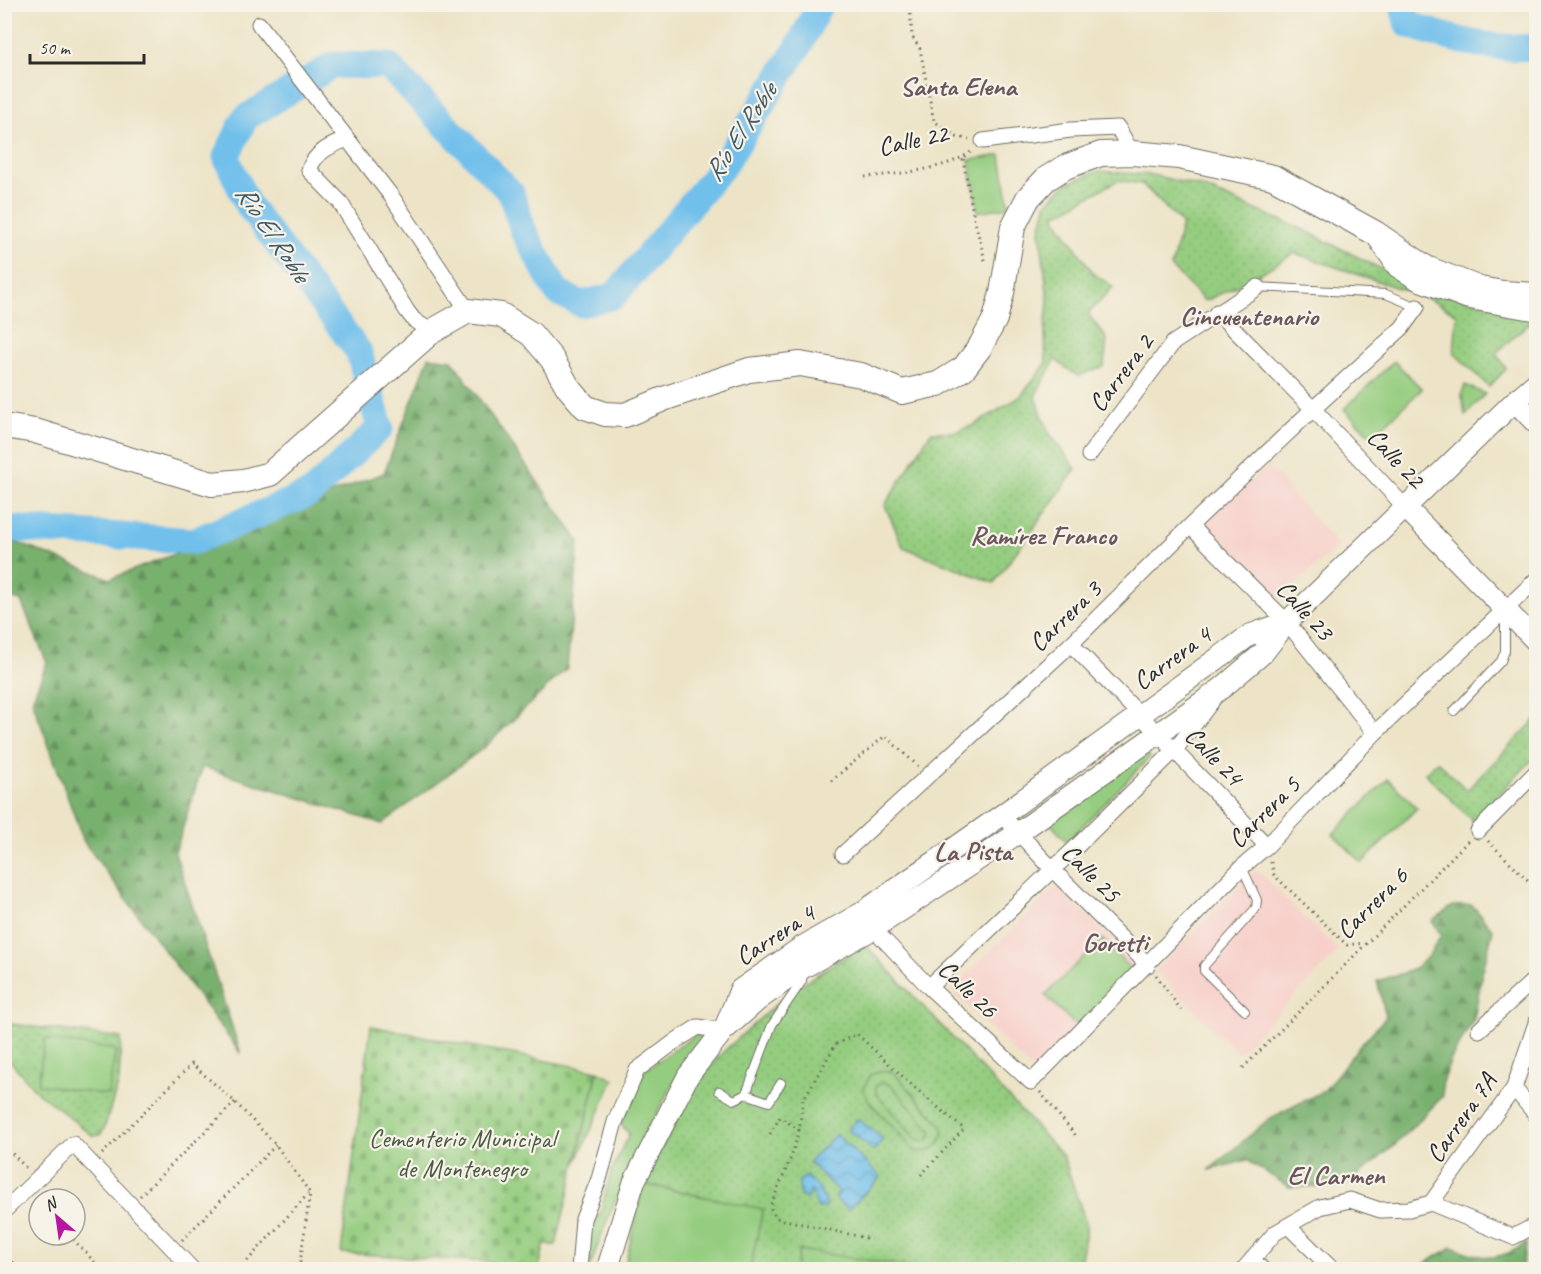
<svg xmlns="http://www.w3.org/2000/svg" width="1541" height="1274" viewBox="0 0 1541 1274" font-family="Caveat,sans-serif">
<defs>
<pattern id="grass-dots" width="8" height="8" patternUnits="userSpaceOnUse" patternTransform="scale(1.5)"><rect width="8" height="8" fill="#95cd80"/><path d="M2 2h.1M6 6h.1" fill="none" stroke="#81b06f" stroke-width="1.8" stroke-linecap="round"/></pattern>
<pattern id="forest-firs" width="22" height="20" patternUnits="userSpaceOnUse" patternTransform="scale(1.5)"><rect width="22" height="20" fill="#78b06e"/><path d="M5 1l3.5 6h-7zM16 11l3.5 6h-7z" fill="#638f5b"/></pattern>
<pattern id="cemetery-stones" width="16" height="16" patternUnits="userSpaceOnUse" patternTransform="scale(1.5)"><rect width="16" height="16" fill="#95cd80"/><path d="M2 7V4a2 2 0 0 1 4 0v3zM10 15v-3a2 2 0 0 1 4 0v3z" fill="#81b06f"/></pattern>
<pattern id="water-waves" width="16" height="10" patternUnits="userSpaceOnUse" patternTransform="scale(1.5)"><rect width="16" height="10" fill="#71c0ec"/><path d="M0 5q4-4 8 0t8 0" fill="none" stroke="#5d9cbf"/></pattern>
</defs>
<rect width="100%" height="100%" fill="#f7f3e8"/>
<filter id="ink" filterUnits="userSpaceOnUse"><feTurbulence type="fractalNoise" baseFrequency=".0167" numOctaves="2"/><feDisplacementMap in="SourceGraphic" scale="12" xChannelSelector="R" yChannelSelector="G"/><feConvolveMatrix kernelMatrix="1 2 1 2 8 2 1 2 1" color-interpolation-filters="sRGB"/></filter>
<filter id="wash" filterUnits="userSpaceOnUse"><feTurbulence type="fractalNoise" baseFrequency=".008" numOctaves="4" result="noise"/><feDisplacementMap in="SourceGraphic" scale="24" xChannelSelector="R" yChannelSelector="G"/><feGaussianBlur stdDeviation="1.35" result="paint"/><feColorMatrix in="noise" values="0 0 0 0 0 0 0 0 0 0 0 0 0 0 0 0 0 1.4 0 .05"/><feComposite in="paint" operator="in"/></filter>
<g filter="url(#wash)">
<rect width="100%" height="100%" fill="#ede4c7"/>
<path fill="#f7d0ca" d="M1268,466l71,80 -66,58 -71,-81z
M1256,869l83,82 -101,102 -83,-82z
M1057,885l85,85 -105,105 -86,-85z"/>
<path fill="url(#grass-dots)" stroke="#607c56" stroke-width="1.5" d="M1098,171l54,4 50,12 104,44 107,54 123,32v10l-7,-4 -33,30 10,16 -17,18 -35,-34 3,-39 -32,-17 -131,-44 -43,26 -46,22 -34,-34 11,-43 -40,-40 -24,-4 -64,36 39,57 20,14 -25,27 19,25 -3,27 -26,10 -23,-16 -20,36 14,37 27,36 -82,114 -91,-36 -18,-42 46,-73h24l19,-7 46,-28 26,-33 -1,-33 3,-30 -8,-71 7,-28 19,-18z
M1536,719v37l-63,65 -48,-48 12,-12 30,29z
M865,944l198,212 24,70 -8,43h-329l12,-60 -119,-25 53,-101 25,-29 68,-62z
M4,1023l117,15 -2,43 -15,48 -4,6 -7,1 -57,-45 -31,-36z"/>
<path fill="url(#forest-firs)" stroke="#526e4c" stroke-width="1.5" d="M429,357l23,3 127,181 -12,127 -81,78 -104,78 -180,-57 -27,86 66,201 -157,-212 -52,-142 15,-37 -26,-62 -16,-4v-59l105,41 274,-106z
M1472,905l21,25 -11,44 -8,45 -22,38 -10,25 1,14 -49,50 -49,40 -56,1 -42,-27 -38,10 60,-51 56,-29 32,-41 29,-32 -9,-36c37,-11 45,-10 64,-46l-9,-14 21,-15z
M1527,1243l-6,26h-106l37,-22c33,12 44,16 75,-4z"/>
<path fill="url(#cemetery-stones)" stroke="#607c56" stroke-width="1.5" d="M371,1026l227,45 -42,174h-12l-5,24h-45l-2,-7 -151,-9z"/>
<path fill="#95cd80" stroke="#607c56" stroke-width="1.5" fill-rule="evenodd" d="M1001,155l8,52 -31,5 -9,-52z
M1394,361l28,28 -50,48 -28,-28z
M1465,385l20,9 -20,22 -3,-21z
M1145,751l5,6 -83,85 -19,-21z
M1388,779l29,29 -55,55 -29,-29z
M1102,939l32,33 -56,56 -33,-33z
M697,1034l8,1c-51,72 -87,152 -116,234h-6l4,-46 13,-7 11,-44 18,-38 -8,-10 23,-53z
M45,1039l71,11 -8,45 -70,-11z
M598,1071l16,8 -38,84z
M878,1071l14,1 5,4 45,50c5,16 -11,29 -27,25l-46,-50 -6,-11 7,-15zM883,1082l9,4 38,43 2,4 -5,8 -10,-1 -41,-46v-8z
M643,1184l120,25 -13,60 -126,1z
M799,1250l128,19h-131z"/>
<path fill="url(#water-waves)" stroke="#4e768c" stroke-width="1.5" d="M858,1119l25,20 -9,12 -26,-21z
M836,1134l45,43 -33,33 -13,-12 4,-6 -30,-30z
M806,1176l15,14v5l3,2 3,8 -2,3h-7l-7,-18 -4,9 -7,-3 -1,-15z"/>
<g fill="none" stroke-linecap="round" stroke-linejoin="round">
<path stroke="#71c0ec" stroke-width="27" d="M1402,4l6,20c40,15 85,27 128,23
M4,528l190,13 117,-48 69,-65 -21,-76 -111,-147 -22,-48 19,-39 88,-53 55,1 123,127 12,37 34,62 24,12 33,-8 110,-131 76,-121 20,-40"/>
</g>
</g>
<g filter="url(#ink)">
<g fill="none" stroke-linecap="round" stroke-linejoin="round">
<g stroke="#6f6c62" stroke-width="10">
<path id="service" d="M1258,287l128,7 31,13
M1454,711l47,-50 4,-10v-35
M1242,867l15,33 -1,8 -52,58v5l41,40
M781,1083l-12,19 -23,-8 26,-69 30,-44 1,-9
M719,1091l15,9 12,-6"/>
</g>
<g stroke="#6f6c62" stroke-width="17">
<path id="minor" d="M259,24l133,173 76,114
M347,139c-17,7 -32,13 -38,31l31,32 67,109 7,9 17,12
M983,141l88,-11 47,-2 14,25
M1217,312l96,97 93,99
M1089,455l84,-112 85,-56
M1190,526l97,96 88,111
M1071,644l196,202
M1002,815l51,55 95,95
M1478,831l58,-59
M843,854l228,-210 119,-118 123,-117 89,-81 15,-21
M867,922l62,65 102,95 211,-215 25,-21 108,-113 161,-153
M929,987l141,-134 105,-103 37,-49
M1479,1030l57,-52
M1514,1088l22,27
M1431,1203l83,-115 22,-65
M1431,1203l82,34 23,-12
M4,1211l69,-67 120,126
M1288,1226l45,44
M1252,1259l11,11
M579,1270l4,-51 16,-40 16,-57 22,-52 40,-30 21,-13 25,4
M1243,1270l32,-37 45,-26 30,-7 30,10 29,-1 22,-6"/>
</g>
<g stroke="#6f6c62" stroke-width="23">
<path id="secondary" d="M1377,236l21,31 21,13 48,18 69,12
M1515,401l21,22
M1406,508l130,133
M726,1025l14,-35 62,-43 58,-33 142,-99 248,-180 37,-13
M607,1270l27,-88 54,-106 35,-45 35,-31 46,-33 69,-38 145,-96 141,-100 63,-45 41,-35 24,-31 228,-221 21,-18"/>
</g>
<g stroke="#6f6c62" stroke-width="26">
<path id="primary" d="M4,426l31,5 177,53 31,-3 27,-7 161,-142 37,-21 33,4 30,19 21,25 16,28 17,20 20,7 20,1 41,-17 83,-28 51,-6 61,11 41,17 36,-8 26,-16 16,-21 15,-28 7,-26 11,-66 15,-29 18,-19 19,-12 36,-13 31,-1 47,4 94,20 102,56 51,35 54,21 23,4 33,2"/>
</g>
<path stroke="#6f6c62" stroke-width="3" stroke-dasharray="1.5 4.5" stroke-linecap="butt" d="M910,8l2,28 8,13 14,72 23,16 12,2
M963,159l11,59 12,46
M865,177c30,-3 85,-7 108,-27
M831,781l54,-45 33,30
M1488,841l48,47
M1271,862l3,13 73,70 17,-2
M1156,975l25,35
M1243,1068l226,-228
M1040,1092l37,45
M799,1130l-7,25 -22,52 6,11 95,21
M770,1134l10,-17 19,13 4,-30 33,-56 21,-10 60,56 47,39 -43,46
M4,1145l23,24
M102,1154l90,-90 43,38 41,43 34,48 -11,77
M140,1196l95,-94
M69,1235l33,35
M182,1240l94,-95
M4,1253l17,17
M239,1270l69,-76"/>
<use href="#service" stroke="#fff" stroke-width="8"/>
<use href="#minor" stroke="#fff" stroke-width="15"/>
<use href="#secondary" stroke="#fff" stroke-width="21"/>
<use href="#primary" stroke="#fff" stroke-width="24"/>
</g>
</g>
<g text-anchor="middle" dominant-baseline="central" stroke-width="4.5" stroke-linejoin="round" paint-order="stroke">
<g font-size="26" fill="#2b2b2b" stroke="#f7f3e8">
<text transform="translate(913 140) rotate(-12)">Calle 22</text>
<text transform="translate(1121 373) rotate(-53)">Carrera 2</text>
<text transform="translate(1396 458) rotate(47)">Calle 22</text>
<text transform="translate(1305 610) rotate(48)">Calle 23</text>
<text transform="translate(1065 616) rotate(-44)">Carrera 3</text>
<text transform="translate(1172 658) rotate(-36)">Carrera 4</text>
<text transform="translate(1214 756) rotate(46)">Calle 24</text>
<text transform="translate(1264 812) rotate(-45)">Carrera 5</text>
<text transform="translate(1091 873) rotate(45)">Calle 25</text>
<text transform="translate(1372 903) rotate(-45)">Carrera 6</text>
<text transform="translate(775 935) rotate(-33)">Carrera 4</text>
<text transform="translate(968 989) rotate(44)">Calle 26</text>
<text transform="translate(1461 1118) rotate(-55)">Carrera 7A</text>
</g>
<g font-size="26" fill="#4b5c44" stroke="#f7f3e8">
<text x="462" y="1138">Cementerio Municipal<tspan x="462" dy="30">de Montenegro</tspan></text>
</g>
<g font-size="27" font-weight="bold" fill="#6a555c" stroke="#f7f3e8">
<text x="958" y="86">Santa Elena</text>
<text x="1249" y="316">Cincuentenario</text>
<text x="1043" y="535">Ramírez Franco</text>
<text x="973" y="851">La Pista</text>
<text x="1115" y="942">Goretti</text>
<text x="1336" y="1175">El Carmen</text>
</g>
<g font-size="27" font-style="italic" fill="#405865" stroke="#f7f3e8">
<text transform="translate(740 132) rotate(-57)">Río El Roble</text>
<text transform="translate(273 233) rotate(56)">Río El Roble</text>
</g>
</g>
<rect width="1541" height="1274" fill="none" stroke="#f7f3e8" stroke-width="24"/>
<g transform="translate(57 1217) rotate(331)"><circle r="28" fill="#f7f3e8" stroke="#a5a39c" stroke-width="1.5"/>
<path d="M0-4.5L10 22L0 15L-10 22Z" fill="#b5179e"/>
<text y="-9" font-size="16" font-weight="bold" text-anchor="middle" fill="#2b2b2b">N</text>
</g>
<path d="M30 54v9h114v-9" fill="none" stroke="#2b2b2b" stroke-width="3"/>
<text x="39" y="54" font-size="18" fill="#2b2b2b" stroke="#f7f3e8" stroke-width="4.5" paint-order="stroke">50 m</text>
</svg>
